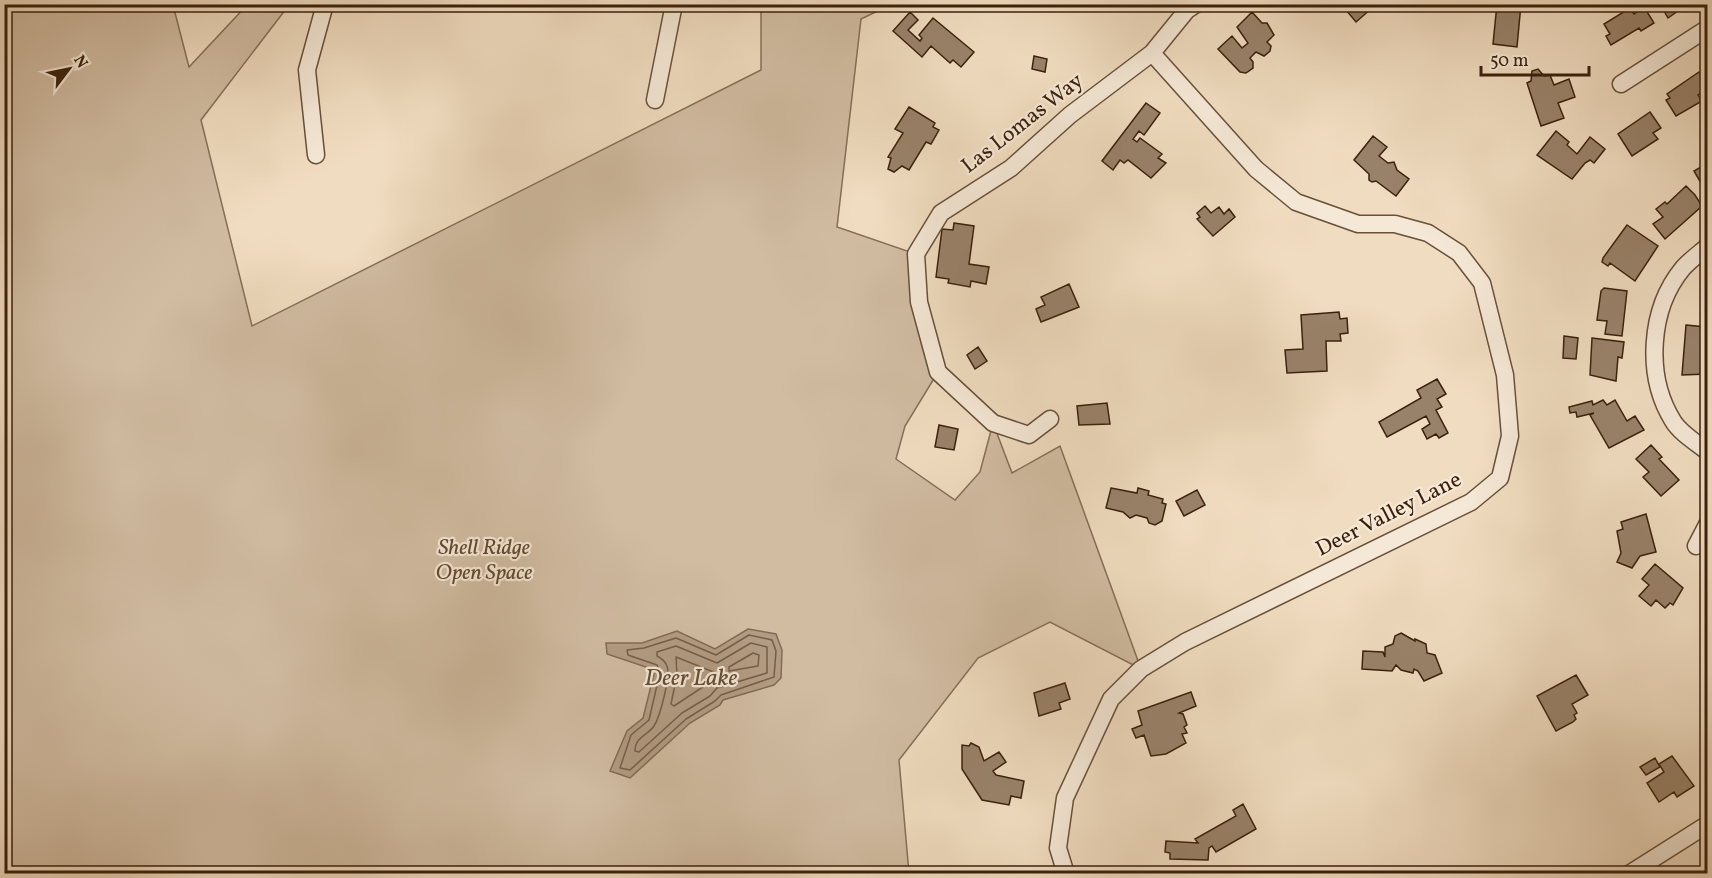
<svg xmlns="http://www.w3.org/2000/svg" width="1712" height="878" viewBox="0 0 1712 878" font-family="Vollkorn,serif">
<rect width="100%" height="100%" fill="#f0dcc0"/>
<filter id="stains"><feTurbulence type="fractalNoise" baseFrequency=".00333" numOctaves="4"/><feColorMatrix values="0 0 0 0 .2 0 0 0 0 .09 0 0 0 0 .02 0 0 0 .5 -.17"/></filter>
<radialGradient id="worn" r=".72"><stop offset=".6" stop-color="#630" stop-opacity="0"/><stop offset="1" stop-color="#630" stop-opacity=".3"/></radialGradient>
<path fill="#d1bca2" stroke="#866e58" stroke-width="1.5" d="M5,5h168l16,62 58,-62h42l-88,115 51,206 509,-256v-65h129l-29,14 -24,208 79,27 22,118 -33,54 -9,33 59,41 25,-28 13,-49 19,50 48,-27 81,223 -91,-47 -72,36 -79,102 10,113 -904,1z"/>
<path fill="#b29c83" stroke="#826b54" stroke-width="1.5" d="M748,629l28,5 6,16 -1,28 -7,7 -51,15 -3,5 -30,18 -60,55 -20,-7 17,-40 16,-13 12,-48 -48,-16 -1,-11h36l35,-12 38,18z"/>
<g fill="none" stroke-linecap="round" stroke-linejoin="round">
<path stroke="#765e48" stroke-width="1.5" d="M749,635l23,5 4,11 -2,26 -53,18 -6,6 -29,18 -56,51 -10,-2 11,-33 18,-15 11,-48 -3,-7 -29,-10 -1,-5 17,-2 32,-10 40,17z
M751,643l16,4v26l-50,15 -7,8 -28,17 -43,39 -4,-1c0,-14 12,-15 19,-25 6,-9 17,-51 13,-60 -2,-5 -6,-8 -10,-10v-4l19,-6 41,17z
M753,653l6,2 -1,11 -29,5v-4z
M676,657l45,18 -47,31 -3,-2 6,-29z"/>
</g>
<path fill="#99826a" stroke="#3a210d" stroke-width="1.5" d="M1341,4h28l3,4 -16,14z
M1497,4h24l-4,43 -24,-3z
M1660,4h28l-20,14z
M1644,7l10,16 -13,8 -2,-3 -28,17 -5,-9 4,-2 -6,-10 26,-16 4,6z
M910,12l8,8 -10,10 12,11 2,-3 -3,-3 14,-17 41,34 -13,15 -8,-7 -3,3 -19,-17 -9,11 -29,-26z
M1252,12l10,11h5l7,12 -7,7 4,4 -1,5 -6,5 -8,-4 -6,6 3,4v6l-7,5 -6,-1 -22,-23 14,-13 10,12 6,-5 -11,-16z
M1034,56l13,3 -2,13 -13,-3z
M1538,69l6,7 6,-1 4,10 15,-6 6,18 -17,6 6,15 -23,8 -14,-43 4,-2 1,-10z
M1699,72l9,13v4l-10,6 4,6 -26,15 -10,-16 4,-2 -3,-4z
M1146,103l14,10 -16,22 -5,-4 -6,8 4,3 3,-4 22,16 -4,4 8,5 -15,15 -23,-18 -4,3 -4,-3 -7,10 -11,-9z
M909,107l26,16 -2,4 6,3 -8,14 -5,-2 -17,28 -7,-4 -8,6 -6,-3 3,-11 -3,-1 15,-24 -8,-4z
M1650,112l11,16 -8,5 5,6 -26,17 -14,-22z
M1556,131l13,11 -2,3 10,9 13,-17 15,12 -11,14 -4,-3 -5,3 -13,16 -35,-24z
M1373,136l14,11 -8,9 9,7 6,-1 3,8 12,9 -13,17 -20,-15 -4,1 -3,-2v-6l-15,-14z
M1706,164l2,25 -3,1 -11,-19z
M1686,186l9,9 7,11 -37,33 -12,-15 10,-7 -7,-8 9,-7 2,2z
M1205,206l6,7 8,-6 5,7 5,-5 6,8 -22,19 -16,-17 3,-2 -3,-4z
M954,223l20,3 -5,38 20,3 -3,17 -15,-3 -1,6 -22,-4 1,-4 -13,-2 6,-48 11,1z
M1627,225l31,21 -23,35 -25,-18 -2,3 -6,-4 1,-4z
M1069,284l10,23 -38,15 -5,-13 9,-4 -4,-8z
M1604,288l23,3 -5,45 -17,-2 2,-13 -10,-1 4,-29z
M1339,312l1,7 7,-1 1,15 -8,1 1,7h-15l1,30 -40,2 -2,-23 18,-1 -2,-34z
M1686,325l20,2 1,47 -25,1z
M1564,336l14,2 -2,21 -13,-1z
M1592,338l32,4 -2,16 -4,-1 -2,24 -26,-6z
M978,347l9,14 -12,8 -8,-14z
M1437,379l9,15 -9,5 5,8 -6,3 12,23 -9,5 -3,-4 -9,5 -5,-10 8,-5 -4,-8 -39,21 -8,-15 42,-24 -4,-8z
M1603,400l4,5 8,-5 12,21 8,-5 9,14 -35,18 -19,-33 4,-2 -17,4 -1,-5 -6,1 -1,-6 23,-6 1,4z
M1107,403l3,21 -31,1 -2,-19z
M939,425l19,4 -4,21 -19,-3z
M1651,445l11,12 -3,2 20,21 -18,16 -18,-19 6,-5 -13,-13z
M1111,488l26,5 1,-5 11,3 -1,4 15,4 -1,4 4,1 -4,17 -7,4 -6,-2 -2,-5 -11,-3 -6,3 -7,-6 -17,-4z
M1197,490l8,15 -21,11 -8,-15z
M1646,514l10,38 -16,4 -8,12 -15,-6 4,-9 -4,-22 6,-2 -2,-7z
M1655,564l28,24 -10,17 -3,-2 -5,5 -9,-8 -5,6 -12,-10 10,-11 -7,-6z
M1401,633l14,8v-2l11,5 1,9 8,2 7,18 -18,8 -6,-10 -4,-2 -1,4 -12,-3 -5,-5 -4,6 -30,-2 1,-18 20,1 2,5v-10l8,-3 2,-8z
M1576,675l12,20 -16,9 5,9 -3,2 2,4 -3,3 -17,9 -19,-35z
M1065,683l5,16 -11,4 2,6 -22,7 -5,-23z
M1191,692l5,14 -17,7 4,1 4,11 -3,2 3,6 -5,1 4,9 -20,11 -15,2 -7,-21 -8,3 -4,-9 10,-4 -4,-14z
M971,743l8,4 5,14 15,-9 7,10 -13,9 3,4 28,6 -3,17 -10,-2 -2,9 -27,-5 -20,-31v-24l7,1z
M1672,756l22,30 -17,11 -3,-5 -15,10 -12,-19 17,-11 -5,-8z
M1655,758l5,9 -14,8 -6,-8z
M1243,804l13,25 -40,23 -4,-6 -3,2 -1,12 -38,-1v-6l-5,-1 1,-11 32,2 -3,-4 41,-23 -3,-6z"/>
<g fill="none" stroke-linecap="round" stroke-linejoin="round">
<g stroke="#68503a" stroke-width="19">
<path id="street" d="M1621,84l87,-56
M655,100l19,-96
M316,155l-9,-85 18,-66
M1708,246c-8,7 -18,14 -25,22 -34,41 -38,108 -10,153 7,12 24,22 35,31
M1050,419l-21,16 -36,-12 -55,-51 -19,-70 -3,-48 25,-41 70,-45 59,-53 82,-62 35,-43 9,-6
M1696,546l12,-23
M1066,874l-8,-26 7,-50 46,-99 30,-30 44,-27 286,-140 29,-24 10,-42 -5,-61 -23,-92 -23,-30 -31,-20 -33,-9h-37l-62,-22 -40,-33 -104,-116
M1629,874l79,-50"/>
</g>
<use href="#street" stroke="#f5e8d6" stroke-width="16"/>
</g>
<g text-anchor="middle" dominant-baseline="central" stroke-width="4.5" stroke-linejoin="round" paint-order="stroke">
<g font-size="22" fill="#3a210d" stroke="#f5e8d6">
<text transform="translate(1023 124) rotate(-38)">Las Lomas Way</text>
<text transform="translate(1389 515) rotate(-27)">Deer Valley Lane</text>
</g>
<g font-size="22" font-style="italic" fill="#604832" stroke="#f5e8d6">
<text x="484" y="548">Shell Ridge<tspan x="484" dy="25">Open Space</tspan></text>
</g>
<g font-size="24" font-style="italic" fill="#644c36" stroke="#f5e8d6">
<text x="691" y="679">Deer Lake</text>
</g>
</g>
<rect width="1712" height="878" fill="none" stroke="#f0dcc0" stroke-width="24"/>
<rect x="6" y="6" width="1700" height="866" fill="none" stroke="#3a210d" stroke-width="3"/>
<rect x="12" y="12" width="1688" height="854" fill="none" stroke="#3a210d" stroke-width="1.5"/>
<g transform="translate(69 69) rotate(58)" stroke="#f5e8d6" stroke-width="4.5" paint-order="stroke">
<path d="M0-4.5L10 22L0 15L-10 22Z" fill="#3a210d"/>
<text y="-9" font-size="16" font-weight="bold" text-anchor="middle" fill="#3a210d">N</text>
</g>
<path d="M1481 66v9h108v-9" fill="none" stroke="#3a210d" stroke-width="3"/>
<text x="1490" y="66" font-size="18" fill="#3a210d" stroke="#f5e8d6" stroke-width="4.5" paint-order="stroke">50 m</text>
<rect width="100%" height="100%" filter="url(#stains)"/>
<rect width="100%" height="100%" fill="url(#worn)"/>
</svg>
